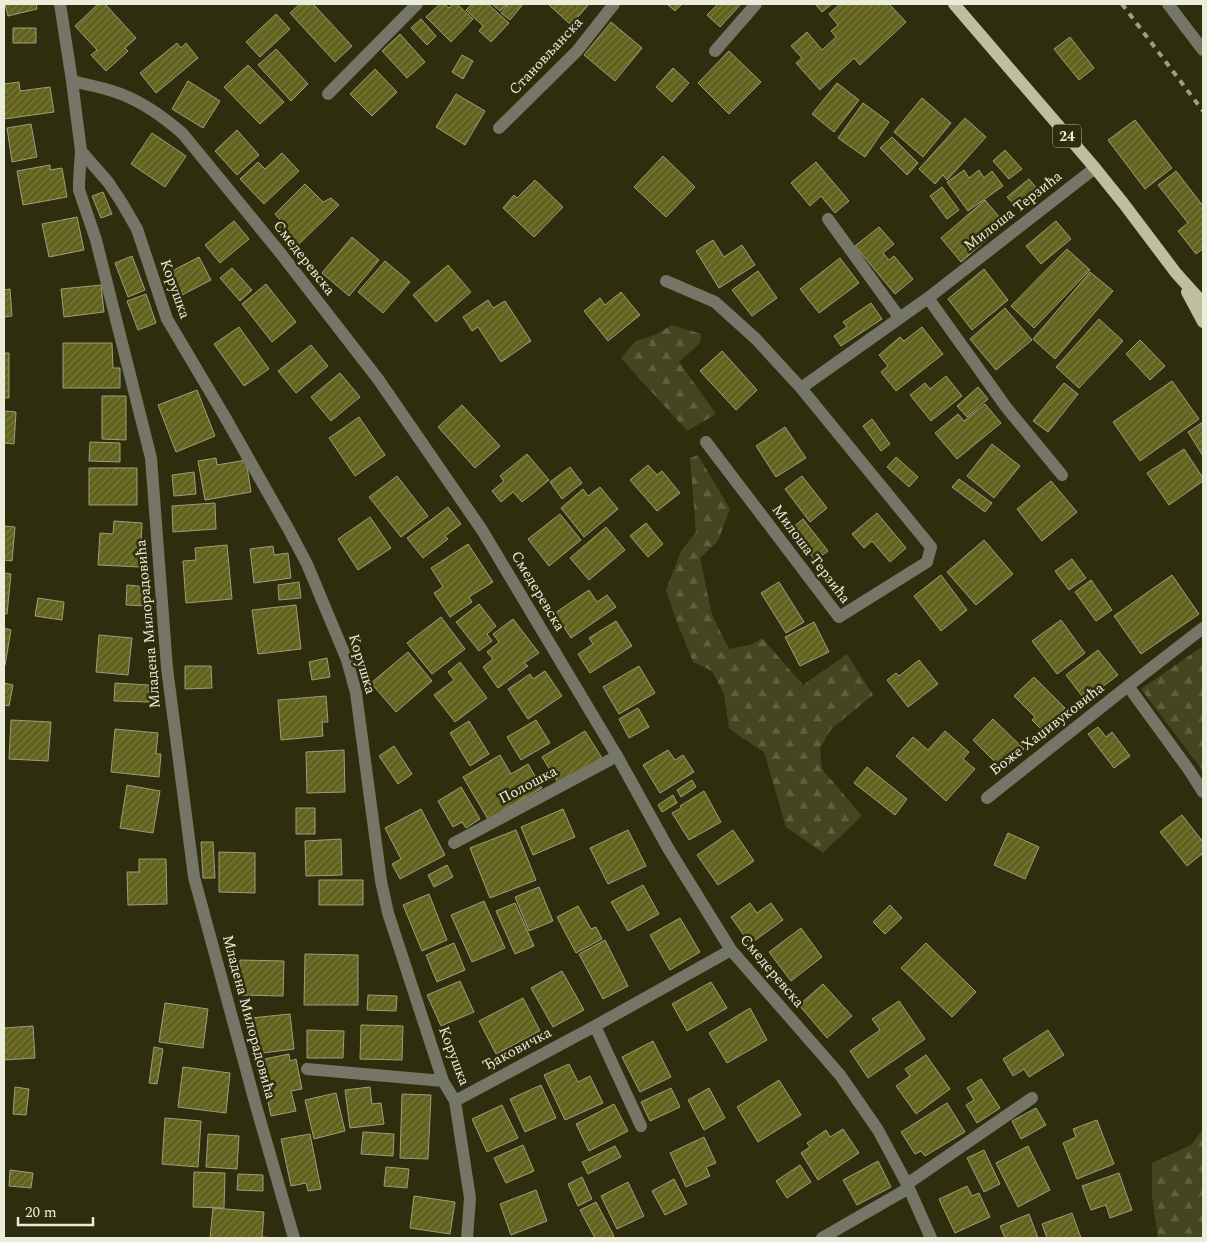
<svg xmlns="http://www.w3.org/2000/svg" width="1207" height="1242" viewBox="0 0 1207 1242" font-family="Spectral,serif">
<defs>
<pattern id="forest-firs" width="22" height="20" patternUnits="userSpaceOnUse" patternTransform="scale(1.25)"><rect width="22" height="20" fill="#45451f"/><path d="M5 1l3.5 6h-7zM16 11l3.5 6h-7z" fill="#60603f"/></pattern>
<pattern id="building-hatch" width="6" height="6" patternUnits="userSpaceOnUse" patternTransform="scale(1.25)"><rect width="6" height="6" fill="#62621e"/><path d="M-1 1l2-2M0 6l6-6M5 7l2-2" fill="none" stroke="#79793e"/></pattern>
</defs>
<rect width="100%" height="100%" fill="#2e2e0e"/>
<path fill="url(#forest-firs)" d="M672,325l29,9 -1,9 -21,19 37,52 -29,17 -66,-73 15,-17 19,-6z
M698,455l32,54 -12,32 -18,17 12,57 17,34 24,-5 9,-6 41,47 44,-31 26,41 -42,34 -11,19 2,21 40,47 -39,37 -37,-26 -22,-75 -23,-15 -12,-9 -5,-34 -12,-23 -19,-9 -18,-45 -9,-27 15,-39 15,-19 -6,-74z
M1203,646v125l-62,-82z
M1203,1129v109h-45l-6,-41v-34l39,-18z"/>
<path fill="url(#building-hatch)" stroke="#9d9e7b" d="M5,4h31l1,5 -29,7z
M98,4h7l31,34 -11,10 3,3 -22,20 -15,-16 6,-5 -22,-24z
M300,4h13l39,42 -17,16 -45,-49z
M440,4h4l5,4 4,-4h4l16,15 -22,23 -25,-25z
M472,4h16l21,19 -18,19 -12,-11 4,-5 -17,-16z
M492,4h16l-8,7z
M509,4h14l-13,16 -9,-7z
M548,4h41l-18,21z
M667,4h15l-7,7z
M718,4h23l-21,23 -13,-12z
M815,4h17l-10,8z
M840,4h49l17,18 -46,43 -6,-7 -34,32 -24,-27 6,-5 -11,-12 16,-14 15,18 14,-13 -5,-6 7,-6 -9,-11z
M276,14l14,15 -30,28 -14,-15z
M421,19l15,17 -9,9 -16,-17z
M611,22l31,26 -27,33 -31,-26z
M13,28h23v15h-23z
M400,34l25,28 -18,16 -25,-27z
M1070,37l24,31 -15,12 -25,-31z
M177,43l4,5 5,-5 12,15 -42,35 -16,-20z
M276,49l32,35 -17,17 -33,-36z
M729,51l32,31 -32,32 -31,-31z
M462,55l11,6 -10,18 -11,-7z
M248,65l36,37 -24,22 -36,-37z
M673,68l16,15 -17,19 -16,-15z
M375,69l22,23 -25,24 -22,-22z
M188,81l32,20 -17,27 -31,-19z
M19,82l1,9 30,-4 4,25 -50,7v-35z
M837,83l22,17 -25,32 -22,-18z
M456,94l29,17 -20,34 -29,-18z
M922,98l29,25 -28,34 -29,-25z
M863,103l26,19 -24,35 -27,-19z
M965,118l21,19 -39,43 -4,-5 -8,9 -16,-15z
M1135,120l37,48 -27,21 -37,-49z
M31,124l6,33 -25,5 -5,-34z
M237,130l22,25 -22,20 -22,-24z
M152,133l34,23 -21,31 -34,-23z
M892,137l26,26 -11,12 -27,-27z
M1005,150l17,19 -13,10 -16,-18z
M282,153l17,18 -35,33 -24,-25 18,-17 7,7z
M663,156l32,31 -29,30 -32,-30z
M816,162l33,39 -14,12 -14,-17 -11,10 -19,-23z
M50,165v5l12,-2 5,29 -44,8 -6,-34z
M964,170l5,8 10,-8 5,8 8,-7 11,15 -35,25 -21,-29z
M1176,171l27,35v43l-7,5 -18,-23 10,-8 -30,-38z
M1029,179l9,11 -21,18 -10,-11z
M535,180l28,27 -29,30 -31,-29 11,-13 3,3z
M305,184l18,18 8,-4 8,7 -43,42 -20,-20 5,-6 -6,-7z
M942,187l17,23 -12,9 -17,-23z
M103,192l9,22 -11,4 -9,-22z
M985,200l20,24 -44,38 -20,-24z
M77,217l7,33 -35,7 -7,-33z
M234,221l15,18 -29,24 -15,-18z
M1056,221l15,18 -30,25 -15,-18z
M879,227l15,17 -11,9 6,7 5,-4 19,23 -18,15 -40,-48z
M352,237l27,23 -30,36 -27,-23z
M713,240l11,17 18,-12 13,20 -36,23 -23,-37z
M1067,249l23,21 -56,58 -23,-22z
M132,256l13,34 -17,7 -13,-34z
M199,257l12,23 -31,16 -12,-23z
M840,258l19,25 -40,30 -19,-24z
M385,261l25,21 -27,31 -25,-21z
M448,265l23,27 -35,30 -23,-27z
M232,268l20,22 -12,11 -20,-23z
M984,269l24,31 -36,30 -24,-31z
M758,271l19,27 -25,18 -20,-26z
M1090,272l23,19 -58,68 -22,-20z
M266,284l30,38 -24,20 -30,-38z
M101,285l3,27 -40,5 -3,-28z
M10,289l2,27 -8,1v-27z
M621,292l19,23 -32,26 -24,-30 16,-13 5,7z
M146,294l10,29 -18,7 -11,-29z
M488,300l5,8 12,-7 26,40 -30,21 -23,-35 -6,4 -9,-14z
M871,303l11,16 -41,27 -7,-10 13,-9 -4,-5z
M1005,308l27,32 -36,30 -26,-31z
M1099,319l24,22 -44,47 -23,-21z
M239,327l30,42 -25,17 -30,-42z
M922,327l21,27 -47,37 -15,-19 7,-6 -9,-11 21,-18 4,4z
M1140,340l25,26 -15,14 -24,-26z
M63,343h49l1,25h7v20h-57z
M311,345l17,21 -32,27 -18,-22z
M722,351l35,39 -21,20 -36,-39z
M4,353h5v45h-5z
M340,373l20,24 -29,24 -20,-24z
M946,376l16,20 -31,25 -21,-26 15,-12 5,6z
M1172,381l27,38 -59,42 -27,-39z
M1064,383l14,11 -30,38 -15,-11z
M978,387l10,12 -21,18 -10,-11z
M197,390l18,46 -39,16 -18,-47z
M102,396h24v44l-24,-1z
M985,404l16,19 -44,36 -22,-26 23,-19 6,7z
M462,405l38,41 -25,22 -37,-41z
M4,411l12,1 -2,32 -10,-1z
M359,417l26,38 -30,21 -26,-38z
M872,419l18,25 -9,7 -18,-25z
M1203,422v34l-15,-24z
M785,427l21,31 -30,19 -20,-31z
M90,442l30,1v19l-31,-1z
M992,444l28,22 -26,32 -27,-22z
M1184,449l19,29v3l-34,24 -22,-32z
M527,454l22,26 -27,22 -9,-10 -12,10 -9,-11 12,-10 -4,-5z
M896,457l22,20 -9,10 -22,-20z
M216,458l1,7 29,-5 5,32 -46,8 -7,-39z
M648,465l9,10 5,-4 18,22 -23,18 -27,-31z
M570,467l12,16 -20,16 -12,-17z
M89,468h48v37h-48z
M194,472l2,22 -22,2 -2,-21z
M397,476l31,40 -27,21 -32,-40z
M802,476l25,32 -17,14 -25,-33z
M959,479l33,24 -7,9 -33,-25z
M1051,481l26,31 -35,29 -25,-32z
M600,487l18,22 -34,28 -23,-29 22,-19 5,7z
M215,503l1,26 -43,3 -1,-26z
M448,507l13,17 -16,12 3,3 -25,19 -16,-20z
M877,513l29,35 -16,14 -18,-21 -8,7 -12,-14z
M560,514l21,26 -32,26 -21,-27z
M370,517l21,31 -33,22 -20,-31z
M803,519l25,32 -13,9 -24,-31z
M114,521l28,2 -2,44 -42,-2 2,-32 13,1z
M646,523l17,21 -15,13 -18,-21z
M4,526l11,1 -3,34 -8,-1z
M606,527l19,23 -36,30 -19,-22z
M984,540l29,34 -37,31 -29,-33z
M468,544l25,38 -24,15 3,5 -22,15 -16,-24 9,-6 -12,-19z
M227,545l5,54 -46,4 -3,-42 13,-1 -1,-12z
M273,546l1,9 14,-2 3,25 -37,5 -4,-34z
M1072,559l14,19 -17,12 -14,-19z
M4,573l7,1 -4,40 -3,-1z
M941,575l26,35 -26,21 -27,-35z
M1172,575l27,39 -58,40 -27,-38z
M1091,580l21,30 -16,11 -21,-29z
M299,582l2,16 -22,2 -1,-15z
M779,582l25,40 -18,11 -25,-40z
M127,585l22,2 -1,19 -22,-1z
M589,590l8,12 10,-7 9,12 -45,31 -16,-25z
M38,598l26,4 -2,18 -27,-4z
M479,604l17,22 -9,8 5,7 -13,10 -23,-29z
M296,605l5,44 -43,5 -6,-44z
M441,617l24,32 -33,25 -25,-31z
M513,619l26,34 -15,10 4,3 -30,22 -15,-21 10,-8 -6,-7 12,-10 -6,-8z
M1061,620l24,33 -28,21 -25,-33z
M616,621l16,25 -42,27 -12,-19 15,-10 -4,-6z
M814,622l15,30 -29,14 -15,-29z
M4,628l7,2 -6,35h-1z
M99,635l33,3 -4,37 -32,-3z
M1098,650l20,25 -33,25 -19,-25z
M408,652l24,29 -36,31 -25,-29z
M327,658l3,19 -18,3 -3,-18z
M919,660l19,24 -30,23 -21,-27 9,-7 3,3z
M460,662l27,36 -32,24 -21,-27 20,-15 -6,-8z
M185,666h26l1,22 -27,1z
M639,666l16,27 -36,21 -16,-27z
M545,671l17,25 -34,23 -20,-30 22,-15 3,5z
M1034,677l31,31 -8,8 3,3 -15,14 -13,-13 3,-3 -21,-21z
M4,683l9,2 -4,21 -5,-1z
M115,683l34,2v17l-35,-1z
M326,696l2,26h-6l1,14 -42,4 -3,-40z
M638,708l11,19 -20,11 -10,-19z
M993,719l31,30 -21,21 -30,-30z
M11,720l40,2 -3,39 -39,-2z
M536,720l14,23 -29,17 -14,-23z
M469,721l20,33 -19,12 -20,-33z
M1098,727l8,10 6,-5 18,24 -16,12 -26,-34z
M115,729l43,4 -2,21h5l-2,23 -48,-5z
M585,731l17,27 -43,26 -17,-27z
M945,731l24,21 -6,7 12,10 -29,32 -50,-45 17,-19 15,13z
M394,746l18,28 -14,10 -19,-28z
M344,750l1,42 -38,1 -1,-41z
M668,750l7,10 8,-5 11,17 -34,21 -17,-28z
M500,755l11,19 17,-10 14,24 -54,31 -25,-42z
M867,767l40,32 -12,16 -41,-32z
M692,780l4,7 -15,10 -4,-7z
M127,785l33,6 -7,42 -33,-5z
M461,787l19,32 -14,9 -4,-6 -9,5 -15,-26z
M704,791l17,31 -32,18 -17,-27 9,-5 -1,-2z
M673,795l4,8 -15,9 -4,-7z
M296,808h19v26h-19z
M421,809l24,46 -45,24 -8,-15 9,-5 -16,-31z
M563,809l12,28 -42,18 -12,-28z
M1182,815l21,27v11l-16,13 -27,-34z
M516,830l20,50 -46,18 -20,-50z
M628,830l18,36 -38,18 -18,-36z
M733,830l21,31 -36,24 -21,-30z
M1008,833l31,14 -14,32 -31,-14z
M341,839l1,36 -36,1 -1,-35z
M201,842h12l2,36h-12z
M219,852l36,1v40l-36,-1z
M139,859h27l1,45 -39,1 -1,-33h12z
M447,865l6,12 -19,10 -6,-12z
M319,880h44v25h-44z
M643,885l16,29 -31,17 -17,-29z
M539,887l14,34 -24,10 -14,-34z
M429,894l18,46 -25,11 -19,-46z
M484,901l21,47 -33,14 -21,-47z
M515,903l19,43 -19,8 -19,-43z
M750,903l7,10 14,-10 12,17 -33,24 -19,-27z
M890,905l12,13 -17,16 -12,-12z
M578,906l13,23 5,-2 6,12 -26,14 -19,-36z
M680,918l20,34 -30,18 -20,-35z
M801,928l21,29 -31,24 -22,-29z
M605,940l23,46 -25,13 -24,-45z
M454,943l11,27 -28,12 -11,-27z
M926,943l50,49 -24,25 -51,-49z
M305,954l53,1v50h-54z
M240,960l44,1 -1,35 -44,-1z
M562,971l22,39 -31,17 -22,-39z
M460,981l14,31 -33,14 -14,-31z
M711,982l16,26 -40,23 -15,-27z
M823,984l29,32 -25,22 -28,-33z
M368,995l29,1 -1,15 -29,-1z
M523,998l17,33 -44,23 -17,-33z
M899,1001l26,38 -57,39 -18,-27 30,-21 -8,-11z
M165,1003l43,6 -5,39 -44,-6z
M750,1008l17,32 -40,23 -18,-30z
M290,1014l4,35 -39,5 -4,-36z
M361,1025l42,1 -1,34 -42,-1z
M33,1026l2,32 -31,2v-32z
M307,1030l37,1 -1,27h-36z
M1048,1030l16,25 -35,22 -5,-8 -11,7 -10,-17z
M653,1041l18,36 -31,15 -18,-35z
M154,1047l9,2 -6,35 -8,-1z
M289,1054l1,7 6,-2 6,30 -11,2 5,20 -25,5 -5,-23 -3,1 -8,-33z
M926,1055l24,34 -34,25 -20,-28 14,-10 -5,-7z
M569,1064l9,18 12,-6 13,27 -38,17 -21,-45z
M183,1067l47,6 -4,40 -48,-6z
M981,1079l19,29 -23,15 -11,-18 8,-5 -7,-12z
M779,1080l22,35 -43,27 -21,-35z
M541,1085l15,33 -31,14 -15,-33z
M15,1087l14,2 -3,26 -13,-1z
M370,1087l2,17 9,-1 3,21 -34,4 -5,-38z
M671,1088l9,19 -30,14 -9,-19z
M709,1088l16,30 -21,12 -16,-30z
M336,1093l9,38 -31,8 -9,-39z
M402,1094l29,1 -3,64 -28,-1z
M947,1103l18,29 -40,24 -4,-5 -6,3 -14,-22z
M614,1104l14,27 -39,20 -13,-27z
M502,1105l16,33 -31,14 -15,-33z
M1036,1108l10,17 -25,14 -9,-18z
M165,1118l36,3 -3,46 -36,-3z
M1097,1120l17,44 -37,15 -14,-36 13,-6 -3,-8z
M843,1129l16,24 -41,27 -17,-27 9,-6 -3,-4 19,-13 4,7z
M363,1132l31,2 -1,22 -32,-2z
M208,1134l31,2 -2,33 -31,-2z
M310,1134l11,55 -13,2 -2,-8 -15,3 -10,-47z
M704,1137l12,26 -10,4 4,9 -24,11 -16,-34z
M523,1145l11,26 -28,12 -12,-25z
M615,1146l6,11 -33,17 -6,-12z
M1028,1146l22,44 -32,17 -22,-44z
M984,1150l16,34 -16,8 -17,-34z
M878,1161l13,26 -34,18 -14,-25z
M800,1165l11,17 -24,16 -11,-17z
M386,1167l23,2 -2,19 -23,-2z
M10,1170l23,3 -2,15 -22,-2z
M194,1172l31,1 -1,35 -31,-1z
M1119,1173l13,37 -22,8 -4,-13 -15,5 -9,-24z
M238,1174l25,1v16l-26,-1z
M582,1177l10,22 -14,7 -10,-22z
M674,1179l13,25 -22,11 -13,-24z
M628,1182l16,34 -27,13 -16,-33z
M967,1186l5,10 7,-3 11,24 -35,16 -16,-34z
M536,1190l11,31 -36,14 -11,-31z
M414,1196l41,6 -5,32 -40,-6z
M596,1202l18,34 -4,2h-15l-15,-28z
M213,1208l51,4 -2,25 16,1h-68z
M1072,1213l9,25h-34l-5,-14z
M1029,1214l9,24h-33l-5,-12z"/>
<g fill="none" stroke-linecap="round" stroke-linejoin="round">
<path stroke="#757667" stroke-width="12" d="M60,4l12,77 9,70 -2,31v8l17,50 55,218 16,210 27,209 62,229 38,132
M1168,4l35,46
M715,51l41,-47
M72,81c16,4 34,7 49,13 23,9 44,24 62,40l95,116 100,129 104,151 135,226 51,92 63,102 109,125 38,55 29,54 24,54
M328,94l89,-90
M499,128l78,-77 37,-47
M81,151l27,31 14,21 15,26 30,90 58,98 64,113 18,34 40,96 9,33 25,188 7,32 55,168 12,20 15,97 -3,40
M828,219l71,98
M666,281l49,21 41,37 45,49
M928,298l78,109 56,68
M706,442l133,175 88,-55 4,-15 -130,-159 127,-90 167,-130
M1128,686l61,84 14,22
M987,798l141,-112 75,-58
M454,843l163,-87
M595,1026l46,100
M307,1069l136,12
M455,1101l140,-75 136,-76
M907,1184l125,-86
M822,1238l87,-50"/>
<path stroke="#bebfa1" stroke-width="12" d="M954,4l141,164 29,36 52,69 27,30
M1187,292l16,30"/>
<path stroke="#9e9e86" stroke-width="4" stroke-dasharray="6 6" stroke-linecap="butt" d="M1122,4l81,107"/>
</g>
<g text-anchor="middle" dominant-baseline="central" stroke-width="5" stroke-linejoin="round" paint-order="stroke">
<rect fill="#2e2e0e" stroke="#b2b39c" stroke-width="1" x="1053" y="124.5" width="28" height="23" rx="4"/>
<g font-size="14" font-weight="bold" fill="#ebecd9">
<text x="1067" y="136">24</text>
</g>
<g font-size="15" fill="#ebecd9" stroke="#2e2e0e">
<text transform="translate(546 56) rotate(-47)">Становљанска</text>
<text transform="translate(1013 211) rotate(-38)">Милоша Терзића</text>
<text transform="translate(304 258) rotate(52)">Смедеревска</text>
<text transform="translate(175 289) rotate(70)">Корушка</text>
<text transform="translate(811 554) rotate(53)">Милоша Терзића</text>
<text transform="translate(538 591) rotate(59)">Смедеревска</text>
<text transform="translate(148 624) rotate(-95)">Младена Милорадовића</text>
<text transform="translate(362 664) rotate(73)">Корушка</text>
<text transform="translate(1047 729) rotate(-38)">Боже Хаџивуковића</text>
<text transform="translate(528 785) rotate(-28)">Полошка</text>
<text transform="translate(772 971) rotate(50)">Смедеревска</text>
<text transform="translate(249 1017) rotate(75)">Младена Милорадовића</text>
<text transform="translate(517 1049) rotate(-28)">Ђаковичка</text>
<text transform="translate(454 1056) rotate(69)">Корушка</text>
</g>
</g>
<rect width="1207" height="1242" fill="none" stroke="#ebecd9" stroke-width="10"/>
<path d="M18 1217v8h75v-8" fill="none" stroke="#ebecd9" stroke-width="2.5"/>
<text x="25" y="1217" font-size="15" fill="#ebecd9" stroke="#2e2e0e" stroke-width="4" paint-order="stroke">20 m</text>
</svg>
